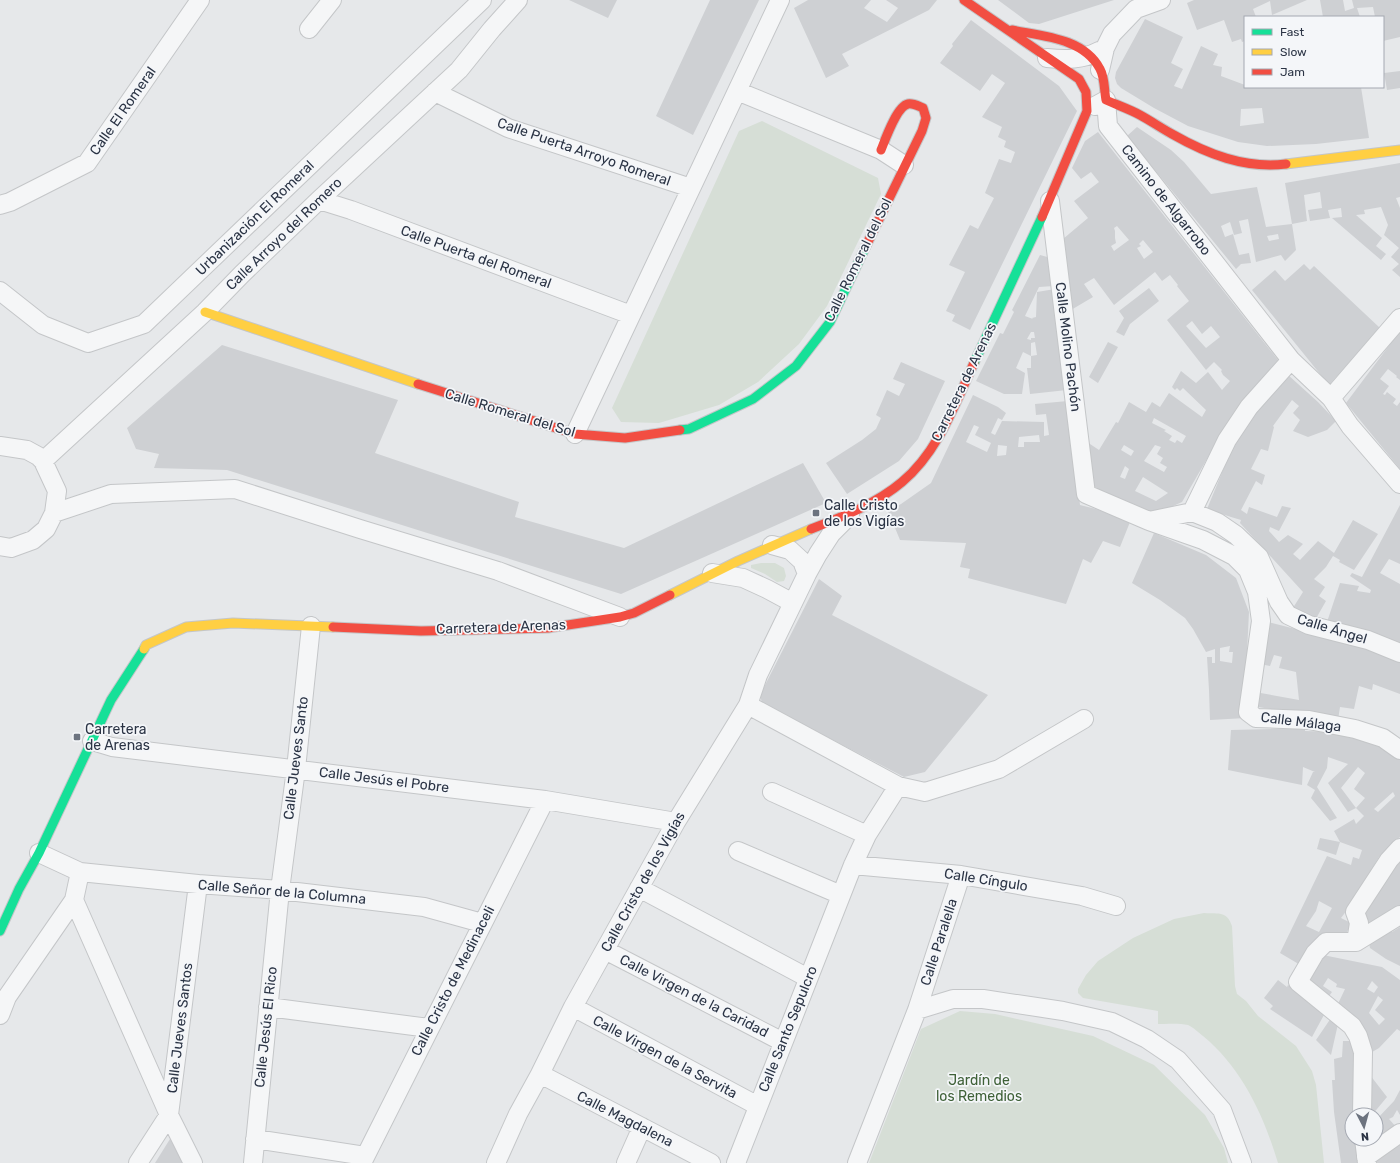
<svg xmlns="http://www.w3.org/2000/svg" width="1400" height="1163" viewBox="0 0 1400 1163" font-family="Rubik,sans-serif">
<rect width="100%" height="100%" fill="#e6e8ea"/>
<path fill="#d6ded6" d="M762,121l116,57 3,16 -54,112 -28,38 -41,38 -39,23 -60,18 -38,-1 -9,-14 127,-277z
M761,563h14l9,5 2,8 -2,5 -7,1 -12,-8 -14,-6v-3z
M1204,913c15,1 23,-2 28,13l3,60 2,8 9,7 12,15 38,30 16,25 4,14 8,78h-46c-14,-47 -36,-95 -75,-127 -4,-3 -10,-9 -15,-11 -8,-2 -22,-1 -30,-1v-13l-75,-13 -5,-5v-4l8,-14 12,-14 35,-23 41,-19z
M960,1011l35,3 98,22 61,29 51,50 19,33 4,15h-359l52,-134z"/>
<path fill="#ced0d3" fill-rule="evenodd" d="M569,0h48l-9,18z
M710,0h49l-66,135 -37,-19z
M808,0h63l-7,8 23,14 11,-14 -12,-8h51l-8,10 -87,44 7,12 -23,12 -32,-70z
M998,0h116l-75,24 -10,-1z
M1194,0h113l-35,15 -2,-14 -17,8 3,8h-11v24l-3,1 -1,-3 -9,3 -8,-22 -27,10 -10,-27z
M1320,0h23l2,11 9,-3 -2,-8h48v37l-17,4v-24h-8l-2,-10 -16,1 3,9h-37z
M1145,19l38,18 -12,26 12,6 -9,17 8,3 19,-43 17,8 -5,11 9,2 -1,9 24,9v2l14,1 18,-1h84l8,51 -53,6 -49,2 -29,-4 -50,-16 -34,-18 -33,-20 -4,-4 -2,-6 1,-6zM1262,108l2,15 -24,3 1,-17z
M971,20l88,66 18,25 -107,219 -18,-9 3,-6 -9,-4 19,-39 -16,-7 21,-40 8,4 16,-31 -9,-5 14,-34 12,4 4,-11 -11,-5 2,-6 -8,-4 4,-10 -20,-10 23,-34 -13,-9 -12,17 -40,-28 13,-17 -1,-2z
M1400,71v17l-13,2 -3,-17z
M1137,127l34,23 13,12 27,32 46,-7 9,40 26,-3 4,26 -11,11 -4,-6 -25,7 -8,-43 -9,2 3,12 -8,2 -4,-13 -9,4 4,11 8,-3 6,21 10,-2 2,10 -10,1 -5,5 -109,-133zM1278,234l1,5 -10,2 -2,-5z
M1098,132l180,228 -42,49 -54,93 -31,14 -58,-29 -6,-45 12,8 17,-28 2,1 11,-21 17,10 6,-10 8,5 9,-14 33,24 4,-7 -23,-22 -3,3 -3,-3 -2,2 -3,-3 9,-16 15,12 12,-11 14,18 8,-9 -7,-6 -2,-4 1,-1 -8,-8 -8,8 -39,-50 22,-19 -12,-15 1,-1 -8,-10 -8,6 -7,-9 -41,33 -20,-27 -10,6 9,13 -22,13 -8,-71 25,-21 -14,-17 25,-19 -8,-10 -10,7 -9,-11 13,-27zM1117,226l12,14 -15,11 -3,-5 5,-3 -1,-5v-7l-1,-3zM1143,240l10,12 -9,7 -7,-11 4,-2 -2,-2zM1192,321l10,13 9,-8 9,11 -14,11 -20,-22zM1154,418l32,18 -4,7 -5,-3 -2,3 -6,-3 3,-4 -8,-5 2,-1 -14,-7zM1124,445l10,6 -3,5 -10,-6zM1155,445l6,2 -4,7 6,4 -3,5 7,4 -3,5 -20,-11zM1125,466l4,3 -4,10 -5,-2zM1143,477l25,16 -12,8 -21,-10z
M1400,163v34l-4,1 4,10v69l-8,-7 7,-6 -8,-7 8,-9 -15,-13 4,-10 -7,-18 -17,3 1,4 -9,1 26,23 -6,8 10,8 -5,6 -49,-42 10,-1 -1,-9 -13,2 2,8 -20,3 -2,-11 14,-2 -2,-16 -16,3 3,26 -15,3 -7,-41z
M1040,255l11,3 3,28 -15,1 -14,29 8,3 -1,-1 4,-1 1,-25 18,-3 12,101 -37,4 -3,-26h4v-12l6,-1 -2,-13 -4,1v13l-8,-4 -7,16 9,5 -3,21h-18l-28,-13 24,-48 3,1 11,-22 -2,-2zM1031,332h3l1,6h-4v2l-4,-1z
M1304,264l6,6 4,-4 66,62 -51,57 -77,-95 23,-20 10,11z
M1149,288l10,13 -29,23 -6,12 -8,-4 8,-14 -5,-7z
M1400,331v49l-4,-3 1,-1 -9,-7 -8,10 9,7 -6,8 2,1 2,-3 9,7 -3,4 4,3 3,-4v67l-54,-66z
M1108,342l10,5 -20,36 -9,-6z
M222,345l176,55 -23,53 144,49 -4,15 109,31 179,-85 23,40 -205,91 -394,-124 -73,-2 5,-14 -23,-5 -9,-21z
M901,362l44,19 -27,58 -19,22 -52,33 -21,-31 36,-23 14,-11 5,-11 -5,-3 11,-25 12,6 6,-12 -12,-5z
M1287,374l31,28 18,19 -9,9 -19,7 -15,-6 7,-11 -7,-7 6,-7 -7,-6 -19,26 1,1 -6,24 -7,-2 -10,20 14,6 -3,10 -6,-4 -15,29 6,4 2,-7 28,10 5,-11 9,2 -12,23 -9,-4 -1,4 10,11 9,-7 15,9 -10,10 7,6 18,-19 16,12 19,-33 25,14 -24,36 -15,-8 1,-2 -7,-4 -7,11 -12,12 11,8 -6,9 7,5 -12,21 -23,-11 12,-19 -63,-69 1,-3 -10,-3 -24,-8 26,-63 25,-36z
M973,395l25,12 8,6 -4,7 -4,-2 -7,15 4,2 7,-14 42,1v14l5,-1 -3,-21 -10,1 -1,-11 33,-3 12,104 16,4 34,13 -10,25 -17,-6 -12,22 -8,-4 -17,45 -98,-26 2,-9 -10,-2 6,-24 -66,-3 -12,-29 13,-7 30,-21zM974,425l5,2 -4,8 16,8 -4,9 -21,-10zM1039,435l1,7h-16v5h-6l1,-10zM998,445l9,1 -1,9 -9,1z
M1400,505v59l-11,-5 -9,14 20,11v63l-74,-22 14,-42 19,3 -2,5 13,2 1,-3 -21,-14 2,-3 10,4z
M1154,533l52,22 30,23 13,34 -3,60v46l-36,2 -1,-30 -2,-33h5v6h3v-14l-9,3 -13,-23 -8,-11 -25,-18 -28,-17zM1230,646l-1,6h4l-1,11 -12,-2v-13z
M819,579l23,17 -10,19 156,80 -63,77 -21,5 -142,-74 -2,-8z
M1268,622l71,18 42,13 19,8v33l-27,-10 -1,6 -13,-4 -5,23 -14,-2 -2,13 -86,-14 3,-14 44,8 -3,-28 -17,-4 3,-11 -8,-2 -4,11 -10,-2z
M1305,728v3l31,1 38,12 26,14v79l-21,20 -29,49 -9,12 10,5 -8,18 -41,25 -22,-13 47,-97 24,9 2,-8 6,2 3,-9 -22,-8 -4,13 -19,-6 3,-11 20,4 -6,-11 20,-12 2,5 8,-8 -8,-8 9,-10 -11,-9 11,-16 -7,-6 -17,21 15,20 -8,4 -20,-29 20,-19 -20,-7 -1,11 -10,19 20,31 -7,3 -19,-23 4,-8 -8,-5 6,-13h2l-12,-5 -1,18 -74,-15 3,-40zM1393,792l2,4 -17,16 -4,-3zM1319,901l13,7 -13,24 -13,-6 10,-15z
M1400,859v49l-29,19 -8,-15z
M1400,927v39l-14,-7 -16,-11 -1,-5 21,-14 2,3z
M1318,954l64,13 18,13v51l-3,-2 -18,19 -12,7 -31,-47 9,-19 -9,-2 1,-3 -9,-6 -5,8 9,6 -6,8 -23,-15zM1372,981l6,6 -4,6 -7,-4zM1378,996l5,4 -8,10 10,9 -6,6 -10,-12z
M1278,980l9,7 1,-2 20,14 17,14 -13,24 -42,-28 3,-3 -9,-8z
M1331,1018l7,6 -7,31 -15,-15z
M1343,1041h12l2,74h-5v24h7l3,24h-21l-7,-51 -2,-32h3l-1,-21 8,-2z
M1370,1075l17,22 -15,18h-6z
M1400,1090v25l-3,-5 -4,7 -4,2 8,9 -28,20 -1,-9h8v-19l18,-19z
M170,1139l13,24h-28z
M1400,1140v23h-28z"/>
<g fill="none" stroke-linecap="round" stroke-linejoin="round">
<g stroke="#c4c6c8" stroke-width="20">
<path id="street" d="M309,29l23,-29
M1047,58c19,2 35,2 52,-7
M1100,70l5,-22 7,-14 24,-25 25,-9
M737,91l144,59 23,15
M435,92l73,36 183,60
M1095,106l11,-6 2,26 183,234 40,38 19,28 50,58
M319,200l32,10 280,105
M1050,201l36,293 63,27 43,-9
M0,205l10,-3 77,-39 113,-163
M0,291l43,34 45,18 56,-19 338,-324
M1331,398l69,-80
M575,434l205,-434
M0,446l27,4 11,6 5,5 14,30 -3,22 -8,16 -13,11 -22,8 -11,-2
M43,461l162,-149 37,-38 77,-74 140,-130 33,-41 26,-29
M1192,512l25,10 19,13 23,22 20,45 9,13 21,10 59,15 32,13
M1192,512l35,-72 22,-33 42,-47
M54,513l57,-19 124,-5 125,40 138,42 122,46
M1149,521l54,19 31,16 14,14 9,22 4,29 -13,91 8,6 53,2 46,9 28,9 17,12
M772,545l18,5 12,11 5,13
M712,573l31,5 24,11 26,14
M748,705l150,81 27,6 74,-23 85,-50
M92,741l20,6 433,53 131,22
M772,792l95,43
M738,851l103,44
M853,865l108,10 121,21 34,10
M80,872l118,12 82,6 144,17 58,16
M639,888l169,90
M74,900l95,215 24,48
M1356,942l3,-19 -4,-11 34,-52 11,-12
M605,950l178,92
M268,1007l161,21
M573,1007l185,99
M917,1010l36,-11h30l80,12 49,11 35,17 31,21 44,50 20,53
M0,1015l7,-18 67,-97 6,-28 -41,-19
M540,1074l171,89
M1362,1115l1,-63 -5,-16 -6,-10 -54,-44 17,-29 11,-11h30l44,-27
M255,1139l110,17
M1364,1139l3,24
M1366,1157l34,-24
M138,1163l31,-48 29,-231
M253,1163l27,-273 16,-121 15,-143
M362,1163l183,-363
M496,1163l22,-49 22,-40 33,-67 103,-185 72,-117 10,-30 49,-101 11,-20 13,-20 19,-19
M626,1163l16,-36
M736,1163l117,-298 14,-30 31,-49
M857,1163l60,-153 44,-135"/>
</g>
<g stroke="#c4c6c8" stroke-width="11">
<path id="fast" d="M974,363l68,-146
M680,430l9,-1 64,-30 43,-33 34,-44 35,-74
M0,931l19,-42 20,-36 72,-153 33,-51"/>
</g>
<g stroke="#c4c6c8" stroke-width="11">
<path id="slow" d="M1286,164l114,-14
M205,312l213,72
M670,595l68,-34 73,-32
M144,649l2,-4 40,-18 47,-4 100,4"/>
</g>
<g stroke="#c4c6c8" stroke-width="11">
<path id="jam" d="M964,0l115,79 7,13 1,19 -45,106
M1012,30c30,6 72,8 88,39 5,9 4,21 6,31 11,5 23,9 34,15 11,6 21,13 32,19 35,20 73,35 114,30
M865,248l57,-117 4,-13 -3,-10c-5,-2 -10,-5 -15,-4 -11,2 -23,36 -27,46
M418,384l157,50 50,4 55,-8
M811,529c31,-12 65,-25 91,-47 36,-30 53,-78 72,-119
M333,627l88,4 127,-3 72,-11 14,-4 36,-18"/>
</g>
<use href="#street" stroke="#f5f6f7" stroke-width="18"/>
<use href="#fast" stroke="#16e098" stroke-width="9"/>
<use href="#slow" stroke="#ffcf43" stroke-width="9"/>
<use href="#jam" stroke="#f24e42" stroke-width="9"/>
</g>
<g fill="#6c737f" stroke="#f4f6f9" stroke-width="1.5">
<rect x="812" y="509" width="8" height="8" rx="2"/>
<rect x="73" y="733" width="8" height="8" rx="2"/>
</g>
<g text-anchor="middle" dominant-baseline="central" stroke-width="3.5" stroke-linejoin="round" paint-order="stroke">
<g font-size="14" fill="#2b3445" stroke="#f4f6f9">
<text transform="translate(123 111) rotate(-55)">Calle El Romeral</text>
<text transform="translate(584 152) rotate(19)">Calle Puerta Arroyo Romeral</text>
<text transform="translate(1166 200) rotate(52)">Camino de Algarrobo</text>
<text transform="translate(255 218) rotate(-44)">Urbanización El Romeral</text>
<text transform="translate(284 234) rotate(-44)">Calle Arroyo del Romero</text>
<text transform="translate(476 257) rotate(20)">Calle Puerta del Romeral</text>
<text transform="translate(858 260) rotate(-64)">Calle Romeral del Sol</text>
<text transform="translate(1068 347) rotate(83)">Calle Molino Pachón</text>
<text transform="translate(964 382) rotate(-64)">Carretera de Arenas</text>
<text transform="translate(510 413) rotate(17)">Calle Romeral del Sol</text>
<text transform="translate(501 627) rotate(-2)">Carretera de Arenas</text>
<text transform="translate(1332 629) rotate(17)">Calle Ángel</text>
<text transform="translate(1301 722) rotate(7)">Calle Málaga</text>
<text transform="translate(296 758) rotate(-83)">Calle Jueves Santo</text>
<text transform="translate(384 780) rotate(7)">Calle Jesús el Pobre</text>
<text transform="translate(986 880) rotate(9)">Calle Cíngulo</text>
<text transform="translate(643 882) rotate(-61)">Calle Cristo de los Vigías</text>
<text transform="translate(282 892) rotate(5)">Calle Señor de la Columna</text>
<text transform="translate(939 942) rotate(-72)">Calle Paralella</text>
<text transform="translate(453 981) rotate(-63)">Calle Cristo de Medinaceli</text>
<text transform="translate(694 996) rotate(27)">Calle Virgen de la Caridad</text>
<text transform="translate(266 1027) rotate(-84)">Calle Jesús El Rico</text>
<text transform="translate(180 1028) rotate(-83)">Calle Jueves Santos</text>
<text transform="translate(788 1029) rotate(-68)">Calle Santo Sepulcro</text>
<text transform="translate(665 1057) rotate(28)">Calle Virgen de la Servita</text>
<text transform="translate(625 1119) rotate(27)">Calle Magdalena</text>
</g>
<g font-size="14" fill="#2b3445" stroke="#f4f6f9" text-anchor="start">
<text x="824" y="505">Calle Cristo<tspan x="824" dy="16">de los Vigías</tspan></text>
<text x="85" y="729">Carretera<tspan x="85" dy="16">de Arenas</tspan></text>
</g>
<g font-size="14" fill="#3f6138" stroke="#f4f6f9">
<text x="979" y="1080">Jardín de<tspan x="979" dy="16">los Remedios</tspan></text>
</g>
</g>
<rect x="1244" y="16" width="140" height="72" fill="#f4f6f9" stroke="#a4a8b1"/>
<rect x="1252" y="29" width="20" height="6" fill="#16e098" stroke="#a4a8b1"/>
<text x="1280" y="36" font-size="12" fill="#2b3445">Fast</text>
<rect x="1252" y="49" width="20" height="6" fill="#ffcf43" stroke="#a4a8b1"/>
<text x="1280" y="56" font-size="12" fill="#2b3445">Slow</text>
<rect x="1252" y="69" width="20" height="6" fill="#f24e42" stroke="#a4a8b1"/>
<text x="1280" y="76" font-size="12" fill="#2b3445">Jam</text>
<g transform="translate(1364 1127) rotate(174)"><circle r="19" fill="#f4f6f9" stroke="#a4a8b1"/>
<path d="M0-3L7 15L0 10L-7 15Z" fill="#6c737f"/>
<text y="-6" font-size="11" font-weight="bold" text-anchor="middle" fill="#2b3445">N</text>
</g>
</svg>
